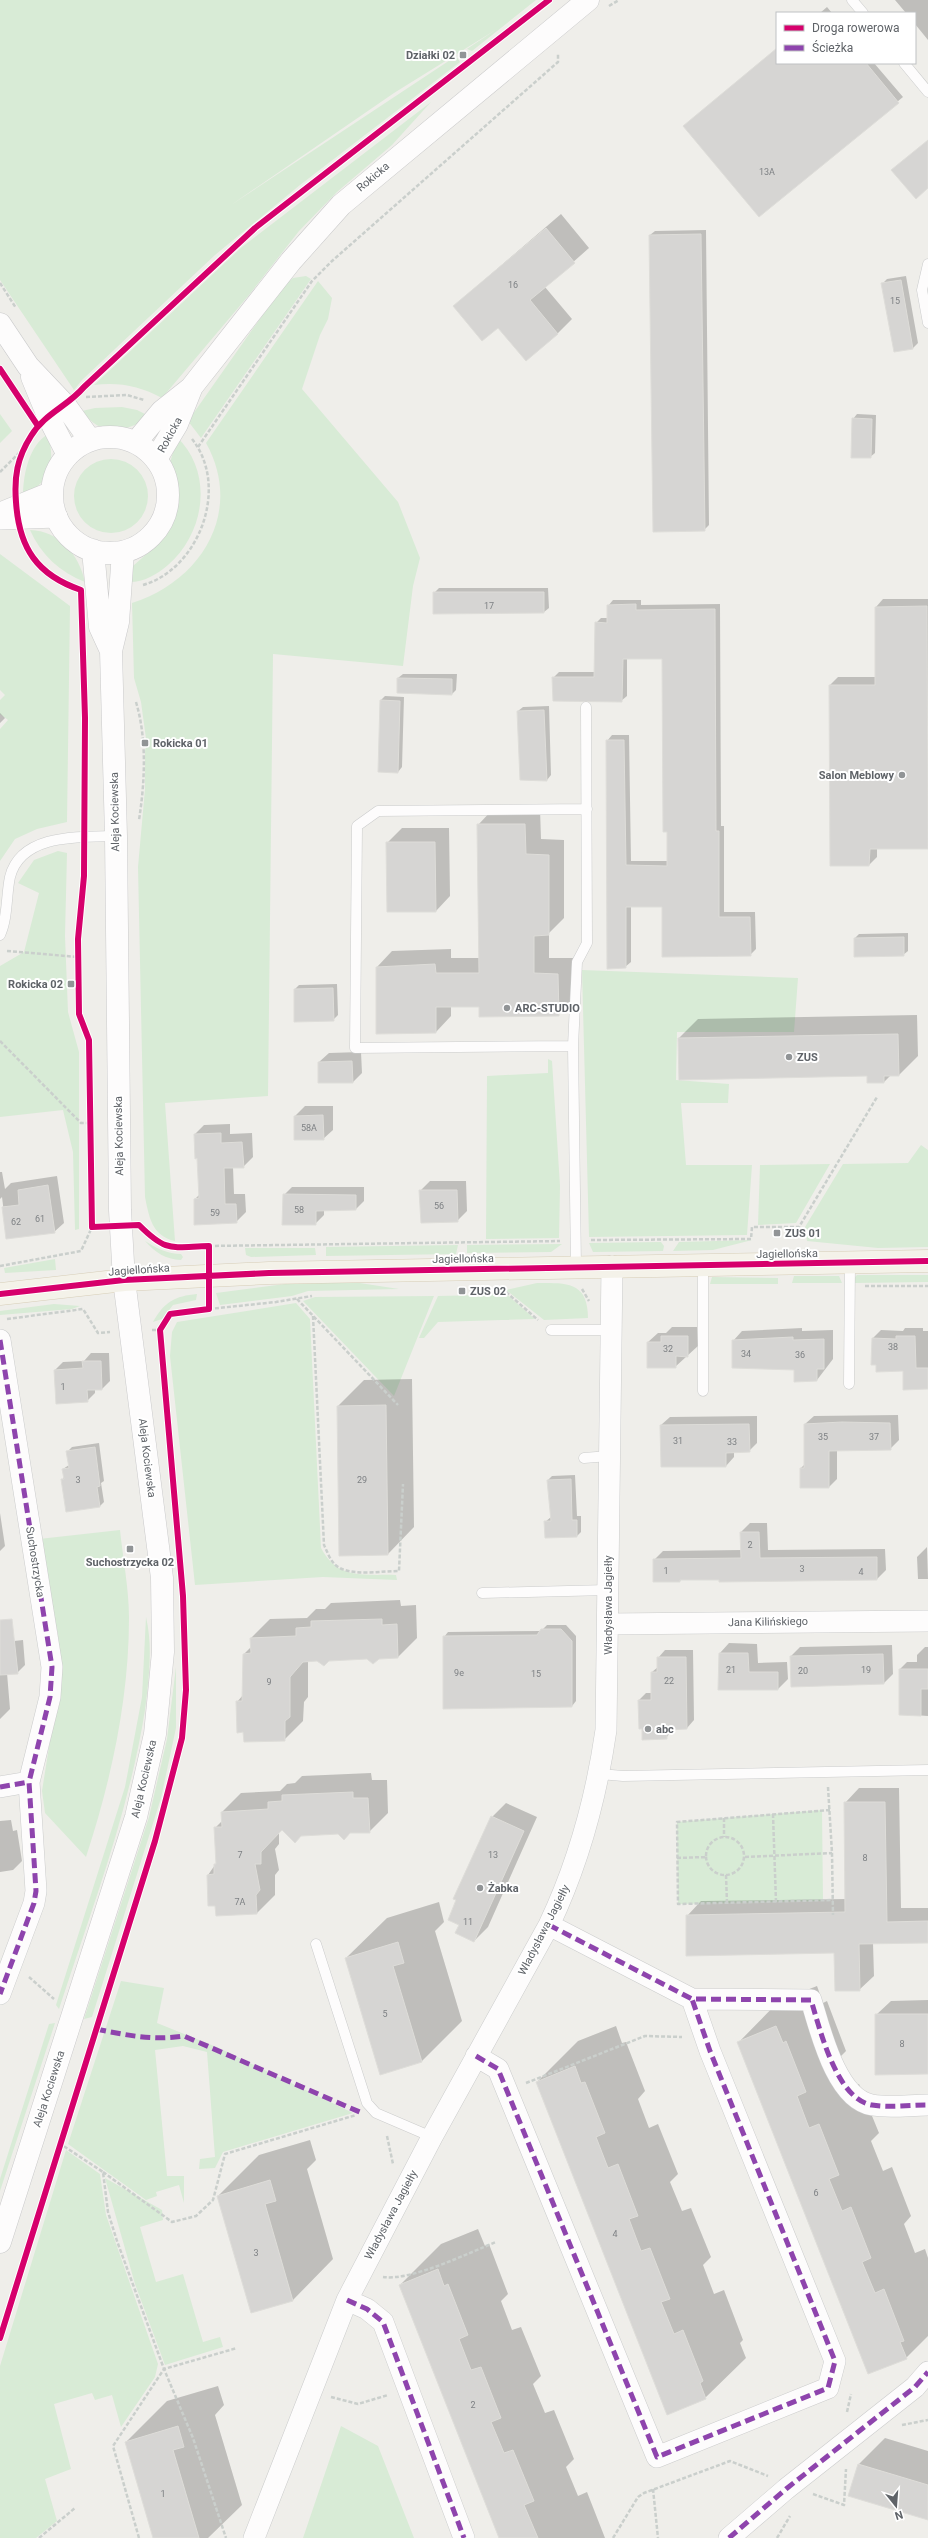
<svg xmlns="http://www.w3.org/2000/svg" width="928" height="2538" viewBox="0 0 928 2538" font-family="Roboto,sans-serif">
<rect width="100%" height="100%" fill="#efeeea"/>
<path fill="#d8ebd6" fill-rule="evenodd" d="M0,0h536l-64,51 -5,-2 -11,7 4,6 -160,123 -85,70 -133,125 -8,10 -74,-110zM497,29l-266,176 163,-112z
M431,102l-39,43 -55,47 -38,39 -50,64 -87,103c-22,-12 -43,-16 -68,-13l148,-138z
M306,276l5,3 -110,159 -13,-17 95,-135 10,-8z
M318,281l14,17 -4,21 -8,16 -18,54 96,113 22,56 -7,28 -10,80 -130,-12 -5,442 -103,7 10,138c-23,-5 -26,-24 -30,-44l-7,-330 7,-78v-39l2,-4 -6,-44 -7,-24 -2,-75c70,-22 112,-92 74,-160z
M122,407l15,3 12,6c-22,18 -50,20 -67,-5l13,-3z
M0,414l12,17 -12,12z
M48,434c7,25 4,51 -25,59 1,-21 6,-47 25,-59z
M177,437c37,36 28,96 -9,128 -12,10 -25,18 -41,17l6,-16 28,-25 7,-9 5,-12 4,-26 -7,-31z
M74 496a37 37 0 1 1 74 0a37 37 0 1 1-74 0Z
M30,530c29,1 49,24 55,52 -25,-10 -44,-27 -55,-52z
M0,554l70,52 -3,216 -30,7 -22,10 -15,22v-132l8,-9 -8,-6v-14l5,-5 -5,-5z
M58,851l9,2 -2,83 3,76 11,40v177l-4,1 -2,-78 -10,-42 -63,7v-151l24,-14 15,-59 -21,-10 16,-23z
M582,970l216,8 -4,54h-117l-1,48 53,4 -1,19h-47l5,62h66l-5,70 -158,2z
M548,1059l4,2 8,125 -1,52 -73,1 1,-163 61,-3z
M921,1145l7,5v97l-50,1 -71,-7 -2,-14 38,-63 65,-1z
M830,1164l-34,59 -38,2 2,-60z
M752,1240l-39,10 -40,1 6,-9z
M145,1241c11,7 23,13 36,13l2,3 -2,3c-16,-1 -25,-7 -36,-19z
M661,1242l3,4 -1,5 -70,1 -4,-9z
M562,1244l-11,8 -84,1v-8z
M458,1245l-2,9 -130,2v-9z
M245,1248h70l1,7 -65,2 -5,-2z
M55,1259l1,11 -51,3 -1,-5z
M857,1275h71v7l-73,1 -1,-5z
M794,1276h45l3,7h-50z
M712,1277l66,1v6h-68z
M308,1281l45,1 46,7 -91,2 -16,5 -72,9 -4,-12z
M537,1283c29,0 51,-2 51,35l-44,2 -38,-30z
M503,1291l32,28 -97,3 -14,16h-5l19,-42 44,-1z
M197,1294l-1,6 -23,5 -11,14 -9,3c11,-20 22,-26 44,-28z
M434,1296l-40,100 -91,-95 12,-4z
M296,1303l14,16 11,229c17,32 42,26 75,27l1,5 -74,-3 -128,8 -25,-229 2,-24 5,-10z
M54,1304l26,2 -8,3 -72,6v-4z
M120,1530c3,29 9,59 9,88 0,81 -18,163 -43,239l-41,-44 -3,-22 17,-107 -1,-49 -19,-96z
M146,1617c7,30 3,61 -1,93 -16,102 -54,201 -86,299l-3,-4 69,-218 17,-90z
M176,1667v61l-15,70 -69,219 -8,2 65,-202 18,-78z
M822,1810l1,91 -145,3 -1,-82z
M121,1981l43,7 -7,35 62,25 134,65 -130,39 -8,16 -16,1 1,-10 15,-2 -8,-105 -24,-6 -28,4 12,126h17v27l-5,-18 -23,7 1,4 -11,4 -78,-56z
M55,2023l-53,162 -2,6v-12l49,-155z
M66,2150l34,24 6,41 52,149 -3,13 -34,50 -9,-32 -17,5 -3,-7 -38,11 17,65 -26,10 12,42 -21,17h-36v-172z
M105,2178l57,32 1,10 -23,7 16,55 27,-8 20,68 17,-5 3,10 -58,18 -30,-81z
M341,2426l37,20 36,92h-111z"/>
<path fill="#0003" d="M895,0h33v40l-13,-16v-11h-9z
M827,7l5,6h-12z
M777,48v15h97l29,34 -144,119z
M561,214l28,34 -44,39 27,32 -15,15 -58,-8 -45,-20z
M706,230l3,295 -5,5 -54,-295 5,-4z
M906,276l12,67 -5,5 -18,3 -13,-67 5,-5z
M857,414l19,1 -1,38 -5,4 -17,-38z
M439,588h109l1,20 -5,4 -110,1v-20z
M883,599h45v249h-51v9l-8,8 -39,-180 8,-8h38v-70z
M613,600h28v5l79,-1 1,222h3v86h31l1,37 -6,6 -87,-49h-32v56l-6,5 -18,-226 5,-6h17l2,126h37l-5,-203h-36v38l-6,5 -68,-23 6,-6h37v-49l5,-5h7v-12z
M403,674h54l-1,16 -4,4 -54,-16z
M385,696l19,1 -2,70 -4,5 -17,-72z
M549,706l2,69 -4,5 -29,-69 5,-4z
M0,713l5,5 -5,5z
M493,809h47l1,30 23,1v78l-15,15v25h24l1,42 -16,15 -78,-9h-29v10l-15,16 -59,1v-66l15,-16 59,-2v9h28l-1,-133z
M402,828h47l1,68 -14,15 -49,-68z
M908,933v18l-5,4 -48,-17 4,-4z
M337,984l1,31 -5,5 -38,-31 4,-4z
M917,1015l1,41 -19,19h-8l-7,7 -16,-7 -188,4 -1,-41 19,-19z
M361,1052l1,21 -9,9 -34,-20 10,-9z
M305,1106h28v24l-10,9 -28,-23z
M230,1124v10l22,-1 1,24 -10,10h-10l1,27h11l1,18 -10,10 -41,-23 5,-5 -2,-37 -3,-23 9,-9z
M0,1172h2l3,17 6,-6 46,-7 7,47 -10,9 -47,6 -5,-41 -2,2z
M430,1181h36l1,30 -10,10 -37,-30z
M292,1187h72v14l-8,8 -32,1v5l-9,9 -31,-29z
M672,1327h25l1,19 -23,21 -27,-25 10,-9h8z
M802,1328v3l31,-1v29l-16,21 -84,-39 9,-10z
M905,1328h18v3h5v57l-24,-18 -27,-6 -4,-26 8,-8 22,1z
M91,1353h18l1,28 -8,8h-7v4l-8,8 -32,-31 8,-8 21,-1z
M412,1379l2,148 -26,27 -50,-148 26,-26z
M898,1415l1,25 -9,9 -53,1v29l-8,8 -28,-19 4,-4v-40l9,-8z
M757,1416v27l-8,8 -15,1v5l-8,9 -65,-41 9,-8z
M99,1443l5,38 -3,2 3,19 -4,4 -38,-26 2,-3 -1,-8 6,-4 -2,-13 5,-5z
M575,1475l2,41h4v16l-4,4 -32,-14 6,-5 -3,-37 4,-4z
M0,1513l5,33 -5,5z
M750,1523h17l1,27 117,-1 1,21 -9,9h-195l-2,2 -26,-21 9,-9 79,-1 -1,-18z
M927,1547l1,32h-10l-1,-22z
M400,1600l1,6 15,-1 1,33 -19,19 -90,3v37l-4,5 -1,19 -19,19 -40,-9 -7,-29 6,-7 1,-41 8,-8 -1,-8 19,-19 37,-1 9,-9h9l6,-6z
M547,1625h19l10,11v65l-4,5 -128,-69 4,-5 93,-1z
M0,1638l5,4 18,-2 2,25 -8,8h-10l3,36 -10,10z
M729,1643l28,1 1,19 29,-1 1,17 -10,10h-59l1,-36z
M892,1645l1,29 -9,9 -93,-27 9,-9z
M925,1647h3v69l-28,-2v-45l7,-7h10v-7z
M665,1650h28l1,70 -7,8h-13l-8,10 -27,-38 7,-7h6v-21l6,-5v-9z
M371,1773l1,7h15l1,33 -19,19h-18l-7,7 -6,-6 -56,-4 -3,3v12l-4,5 4,21 -4,5v20l-19,19 -40,-9 -8,-30 9,-13 -2,-34 8,-8 -1,-8 19,-19 39,-2 7,-7 8,-1 7,-7z
M859,1788h40l2,120h27v34l-55,1 1,33 -15,14 -24,-38 -148,-36 14,-15 145,-2 -1,-96z
M506,1803l31,14 -49,110 -14,14 -14,-17 32,-107z
M11,1820l2,11 4,-1 5,31 -9,9 -13,2v-51z
M439,1902l5,20 -9,9 27,90 -41,41 -75,-104 41,-40z
M817,1986l6,17 4,-2 19,50 -7,7 11,30 9,-4 20,49 -8,8 12,30 9,-4 19,49 -7,8 11,29 10,-4 3,9v78l-22,22 -167,-316 40,-41z
M928,2000v73l-52,-58 15,-14z
M616,2026l6,17 4,-1 19,49 -7,8 11,29 9,-4 20,50 -8,8 12,29 9,-3 20,49 -8,8 11,29 10,-4 19,50 -3,3 6,15 -41,40 -168,-316 41,-41z
M310,2140l6,20 -9,9 26,90 -40,41 -75,-104 41,-41z
M478,2229l7,17 4,-2 19,50 -7,7 11,29 9,-3 20,49 -8,8 12,29 9,-3 20,49 -8,8 12,29 9,-4 18,46h-105l-100,-253 41,-41z
M218,2386l6,19 -9,10 27,90 -34,33h-54l-28,-96 41,-41z
M885,2438l43,13v67l-69,-54z"/>
<path fill="#d6d5d3" stroke="#deddd9" d="M777,48v15h89l33,40 -140,114 -76,-91z
M928,140v48l-12,11 -25,-29z
M546,228l29,35 -45,37 28,34 -32,27 -28,-33 -16,13 -29,-35z
M701,234l4,297 -52,1 -4,-297z
M901,280l12,69 -19,3 -13,-69z
M852,418l20,1 -1,39h-20z
M433,592h111v21l-111,1z
M636,604v6l79,-1 1,222h3v86h31l1,39 -89,1v-50h-36v61l-19,1 -1,-229h18l2,125 41,1v-34h-4l-1,-173h-39l-1,43 -69,-1 -1,-24h42l1,-55 12,1v-18z
M927,606l1,243h-58l-1,17h-39l-1,-181h46v-78z
M397,678l55,1v16l-55,-2z
M380,700l20,1 -2,72 -20,-1z
M544,710l3,71 -27,-1 -3,-69z
M477,824h48l1,30 23,1v80l-15,1v37l24,1 1,42 -80,1v-10h-43v26l-60,1v-67l59,-3 1,9h43z
M386,842h49l1,70h-49z
M904,937v19l-50,1v-19z
M333,988l1,33 -40,1v-33z
M898,1034l1,42h-15v7h-17v-7l-188,4 -1,-42z
M352,1061l1,22h-35v-21z
M323,1115l1,25h-30v-24z
M221,1133v10l21,-1 2,26h-20l1,36h11l1,19 -43,2v-26l5,-1 -2,-40 -2,1 -1,-25z
M48,1185l7,48 -49,6 -4,-32 17,-2 -1,-15z
M419,1190h38l1,32 -37,1z
M283,1194l73,1v15l-40,1v14h-34z
M661,1336h27v21l-12,-1v12h-29v-26h14z
M896,1336h19l1,32h12v21l-25,1v-19l-27,1v-7h-5l1,-27 24,1z
M793,1337v3l31,-1v30h-7v12l-23,1v-12l-62,-2v-28z
M82,1361h19l1,29h-15l1,12 -32,2 -2,-34 29,-2z
M386,1405l2,150 -49,1 -2,-150z
M842,1422l48,1 1,27 -62,1v37h-29v-20h4v-44z
M749,1424l1,28 -24,1v14h-65l-1,-42z
M95,1447l5,39 -3,1 3,20 -34,5 -5,-33h3l-2,-10 7,-1 -3,-17z
M571,1479l1,41h5v17l-32,1 -1,-17h7l-4,-41z
M740,1532h19l1,26 117,-1v23l-158,2v-2h-39v2h-27v-23l88,-1z
M12,1619l6,55 -18,1v-55z
M382,1619v6l15,-1 1,34 -19,1 -6,5 -6,-5 -38,2 -5,5 -7,-5 -14,1 -13,15v40l-5,4v20l-41,1 -1,-10 -6,1 -1,-32h6l1,-47 8,-1 -1,-15 46,-2v-8l15,-1v-6z
M541,1629h20l11,12v66l-129,2v-73l94,-1z
M719,1653h29l1,19h29v18h-60z
M883,1654l1,30 -93,3 -1,-31z
M657,1657h29l1,72 -20,1v9l-25,1v-11h-3l-1,-29h13v-28h6z
M899,1669h29v20h-7v27l-22,-1z
M353,1792v6h15l2,35h-20l-6,7 -6,-6 -37,2 -6,7 -13,-13 -21,22v12h-6l5,26 -4,5 1,19 -41,2 -1,-10h-7l-1,-31 7,-1v-10h2l-2,-37h8l-1,-15 47,-3v-7l14,-1v-6z
M844,1802h41l2,120 41,-1v22l-69,1 1,47h-25l-1,-38 -148,3v-41l159,-3z
M491,1816l33,15 -50,111 -19,-9 4,-8 -11,-5 8,-20 -3,-1z
M398,1942l6,21 -11,3 29,96 -42,13 -35,-117z
M875,2014h53v60l-53,1z
M776,2026l7,17 3,-2 20,51 -9,4 12,32 10,-4 20,51 -10,4 13,32 9,-4 20,51 -9,4 13,31 9,-4 20,52 -4,1 7,17 -39,15 -131,-332z
M575,2066l6,17 4,-1 20,51 -9,4 12,31 10,-4 20,52 -9,3 12,32 9,-3 20,51 -9,3 13,32 9,-4 20,51 -3,2 6,16 -39,16 -131,-333z
M270,2180l6,21 -11,3 28,97 -42,12 -34,-117z
M438,2269l6,17 4,-2 20,51 -9,4 12,31 10,-3 20,51 -10,4 13,31 9,-3 21,51 -10,4 14,33h-39l-100,-253z
M178,2426l6,21 -11,3 26,88h-46l-28,-96z
M858,2464l70,21v35l-80,-24z"/>
<g fill="none" stroke-linecap="round" stroke-linejoin="round">
<g stroke="#cbcccc" stroke-width="11">
<path id="lane" d="M852,0l11,13
M904,63l24,29
M928,264l-6,26 6,33
M0,935c8,-17 6,-40 10,-58 11,-44 71,-40 106,-41
M573,1046l-218,2 2,-222 21,-15 209,-2
M703,1265v126
M576,1267l-3,-221 4,-84 10,-19 -1,-236
M551,1330h59
M849,1384l1,-122
M584,1458l25,-2
M482,1593l126,-3
M600,1774l23,2 305,-6
M316,1944l51,159 9,10 56,24"/>
</g>
<g stroke="#cbcccc" stroke-width="22">
<path id="street" d="M0,513l52,-21
M0,519l57,-2
M0,1340l52,327 -2,30 -21,85 7,109 -2,12 -34,91
M608,1624l320,-3
M0,1787l29,-5
M549,1925l143,74 119,1c9,29 25,99 61,105 18,3 38,0 56,0
M476,2056l22,13 159,388 171,-69 7,-27 -125,-310 -18,-52
M347,2300l20,9 16,13 81,216
M254,2538l93,-238 85,-163 117,-212c30,-63 47,-126 57,-195l6,-464
M729,2538l57,-49 129,-102 13,-15"/>
</g>
<g stroke="#cacacb" stroke-width="23">
<path id="secondary" d="M0,324l28,42 37,39 25,35
M32,377l16,39 20,39
M52 495a58 58 0 1 1 116 0a58 58 0 1 1-116 0Z
M136,442l26,-31 29,-23 100,-127 50,-56 247,-205
M156,459l21,-35 14,-35
M93,550l7,77 11,24
M0,2242l136,-425 19,-83 8,-82 -1,-74 -38,-298 -4,-70 -4,-374 -5,-185 7,-29 5,-70"/>
</g>
<g stroke="#d7ceb8" stroke-width="23">
<path id="primary" d="M0,1294l124,-14 145,-7 659,-12"/>
</g>
<path stroke="#cacfcc" stroke-width="2.5" stroke-dasharray="4 2" stroke-linecap="butt" d="M609,6l10,-6
M0,283l16,25
M86,397l41,-2 17,5
M198,447l114,-166 20,-20 226,-199v-8
M0,472l23,-23
M143,585c56,-16 87,-98 49,-146
M136,702c11,37 9,79 3,118
M7,951l71,6
M0,1041l81,82h9
M591,1240l160,-1 1,-12h47l78,-130
M209,1246l351,-5
M0,1266l81,-15 11,-24
M865,1286h63
M582,1289l7,12
M506,1292l32,28
M297,1299l101,106
M209,1309l67,-7 36,-6
M313,1316l11,229c4,8 7,19 16,23 15,8 42,3 59,3l4,-87
M7,1319l76,-10 15,24 12,-1
M152,1330h8
M828,1787l4,66 1,62
M830,1810l-153,12 1,82 155,-4
M773,1814l3,88
M724,1818v19
M706 1856a19 19 0 1 1 38 0a19 19 0 1 1-38 0Z
M745,1857l87,-4
M677,1858l28,-1
M726,1875l1,28
M29,1977l25,22
M526,2083l119,-47 37,1
M387,2136l6,28
M59,2143l44,29 5,40 9,29 47,128 29,69 33,100
M103,2172l69,50 24,-6 17,-16 12,-46 131,-39
M383,2277c29,4 85,-24 113,-35
M331,2397l27,7 30,-9
M847,2412l4,-18
M902,2425l26,-5
M653,2489l5,49
M813,2494l31,11 2,-36
M39,2538l36,-30
M139,2538l-26,-92 51,-77 73,-21
M613,2538l25,-41 6,-4 86,-32 38,15
M777,2538l13,-22"/>
<use href="#lane" stroke="#fdfcfc" stroke-width="10"/>
<use href="#street" stroke="#fdfcfc" stroke-width="21"/>
<use href="#secondary" stroke="#fdfcfc" stroke-width="22"/>
<use href="#primary" stroke="#f4f2e9" stroke-width="22"/>
<path stroke="#8e44ad" stroke-width="5" stroke-dasharray="10 5" stroke-linecap="butt" d="M0,1340l52,327 -2,30 -21,85 7,109 -2,12 -34,91
M0,1787l29,-5
M549,1925l143,74 119,1c9,29 25,99 61,105 18,3 38,0 56,0
M96,2029c30,6 57,12 88,7l178,77
M476,2056l22,13 159,388 171,-69 7,-27 -125,-310 -18,-52
M347,2300l20,9 16,13 81,216
M729,2538l57,-49 129,-102 13,-15"/>
<g stroke="#fff" stroke-width="8">
<path id="cycleway" d="M0,369l38,57
M0,1294l124,-14 145,-7 659,-12
M0,2338l155,-497 27,-103 4,-48 -3,-94 -23,-266 10,-16 39,-5v-63c-38,1 -42,7 -70,-21l-47,2 -3,-187 -10,-26 -1,-75 6,-63 1,-158 -4,-128c-44,-15 -62,-42 -65,-88 -2,-25 1,-44 15,-66 13,-22 37,-30 53,-49l171,-159 294,-228"/>
</g>
<use href="#cycleway" stroke="#d6006c" stroke-width="6"/>
</g>
<g fill="#919496" stroke="#fff" stroke-width="1.5">
<rect x="459" y="51" width="8" height="8" rx="2"/>
<rect x="141" y="739" width="8" height="8" rx="2"/>
<circle cx="902" cy="775" r="4"/>
<rect x="67" y="980" width="8" height="8" rx="2"/>
<circle cx="507" cy="1008" r="4"/>
<circle cx="789" cy="1057" r="4"/>
<rect x="773" y="1229" width="8" height="8" rx="2"/>
<rect x="458" y="1287" width="8" height="8" rx="2"/>
<rect x="126" y="1545" width="8" height="8" rx="2"/>
<circle cx="648" cy="1729" r="4"/>
<circle cx="480" cy="1888" r="4"/>
</g>
<g text-anchor="middle" dominant-baseline="central" stroke-width="4" stroke-linejoin="round" paint-order="stroke">
<g font-size="9" fill="#7e8184">
<text x="767" y="172">13A</text>
<text x="513" y="285">16</text>
<text x="895" y="301">15</text>
<text x="489" y="606">17</text>
<text x="309" y="1128">58A</text>
<text x="439" y="1206">56</text>
<text x="299" y="1210">58</text>
<text x="215" y="1213">59</text>
<text x="40" y="1219">61</text>
<text x="16" y="1222">62</text>
<text x="893" y="1347">38</text>
<text x="668" y="1349">32</text>
<text x="746" y="1354">34</text>
<text x="800" y="1355">36</text>
<text x="63" y="1387">1</text>
<text x="823" y="1437">35</text>
<text x="874" y="1437">37</text>
<text x="678" y="1441">31</text>
<text x="732" y="1442">33</text>
<text x="78" y="1480">3</text>
<text x="362" y="1480">29</text>
<text x="750" y="1545">2</text>
<text x="802" y="1569">3</text>
<text x="666" y="1571">1</text>
<text x="861" y="1572">4</text>
<text x="731" y="1670">21</text>
<text x="866" y="1670">19</text>
<text x="803" y="1671">20</text>
<text x="459" y="1673">9e</text>
<text x="536" y="1674">15</text>
<text x="669" y="1681">22</text>
<text x="269" y="1682">9</text>
<text x="240" y="1855">7</text>
<text x="493" y="1855">13</text>
<text x="865" y="1858">8</text>
<text x="240" y="1902">7A</text>
<text x="468" y="1922">11</text>
<text x="385" y="2014">5</text>
<text x="902" y="2044">8</text>
<text x="816" y="2193">6</text>
<text x="615" y="2234">4</text>
<text x="256" y="2253">3</text>
<text x="473" y="2405">2</text>
<text x="163" y="2494">1</text>
</g>
<g font-size="11" font-weight="bold" fill="#5f6368" stroke="#fff" text-anchor="start">
<text x="455" y="55" text-anchor="end">Działki 02</text>
<text x="153" y="743">Rokicka 01</text>
<text x="894" y="775" text-anchor="end">Salon Meblowy</text>
<text x="63" y="984" text-anchor="end">Rokicka 02</text>
<text x="515" y="1008">ARC-STUDIO</text>
<text x="797" y="1057">ZUS</text>
<text x="785" y="1233">ZUS 01</text>
<text x="470" y="1291">ZUS 02</text>
<text x="130" y="1562" text-anchor="middle">Suchostrzycka 02</text>
<text x="656" y="1729">abc</text>
<text x="488" y="1888">Żabka</text>
</g>
<g font-size="11" fill="#5f6368" stroke="#fff">
<text transform="translate(373 177) rotate(-40)">Rokicka</text>
<text transform="translate(170 435) rotate(-61)">Rokicka</text>
<text transform="translate(115 812) rotate(-91)">Aleja Kociewska</text>
<text transform="translate(119 1136) rotate(-91)">Aleja Kociewska</text>
<text transform="translate(787 1254) rotate(-1)">Jagiellońska</text>
<text transform="translate(463 1259) rotate(-1)">Jagiellońska</text>
<text transform="translate(139 1270) rotate(-4)">Jagiellońska</text>
<text transform="translate(147 1458) rotate(83)">Aleja Kociewska</text>
<text transform="translate(35 1562) rotate(81)">Suchostrzycka</text>
<text transform="translate(608 1605) rotate(-90)">Władysława Jagiełły</text>
<text transform="translate(768 1622) rotate(-1)">Jana Kilińskiego</text>
<text transform="translate(144 1779) rotate(-77)">Aleja Kociewska</text>
<text transform="translate(544 1930) rotate(-63)">Władysława Jagiełły</text>
<text transform="translate(49 2089) rotate(-72)">Aleja Kociewska</text>
<text transform="translate(391 2215) rotate(-62)">Władysława Jagiełły</text>
</g>
</g>
<rect x="776" y="12" width="140" height="52" fill="#ffffff" stroke="#bfc1c3"/>
<rect x="784" y="25" width="20" height="6" fill="#d6006c" stroke="#bfc1c3"/>
<text x="812" y="32" font-size="12" fill="#5f6368">Droga rowerowa</text>
<rect x="784" y="45" width="20" height="6" fill="#8e44ad" stroke="#bfc1c3"/>
<text x="812" y="52" font-size="12" fill="#5f6368">Ścieżka</text>
<g transform="translate(896 2506) rotate(163)" stroke="#ffffff" stroke-width="3" paint-order="stroke">
<path d="M0-3L7 15L0 10L-7 15Z" fill="#5f6368"/>
<text y="-6" font-size="11" font-weight="bold" text-anchor="middle" fill="#5f6368">N</text>
</g>
</svg>
